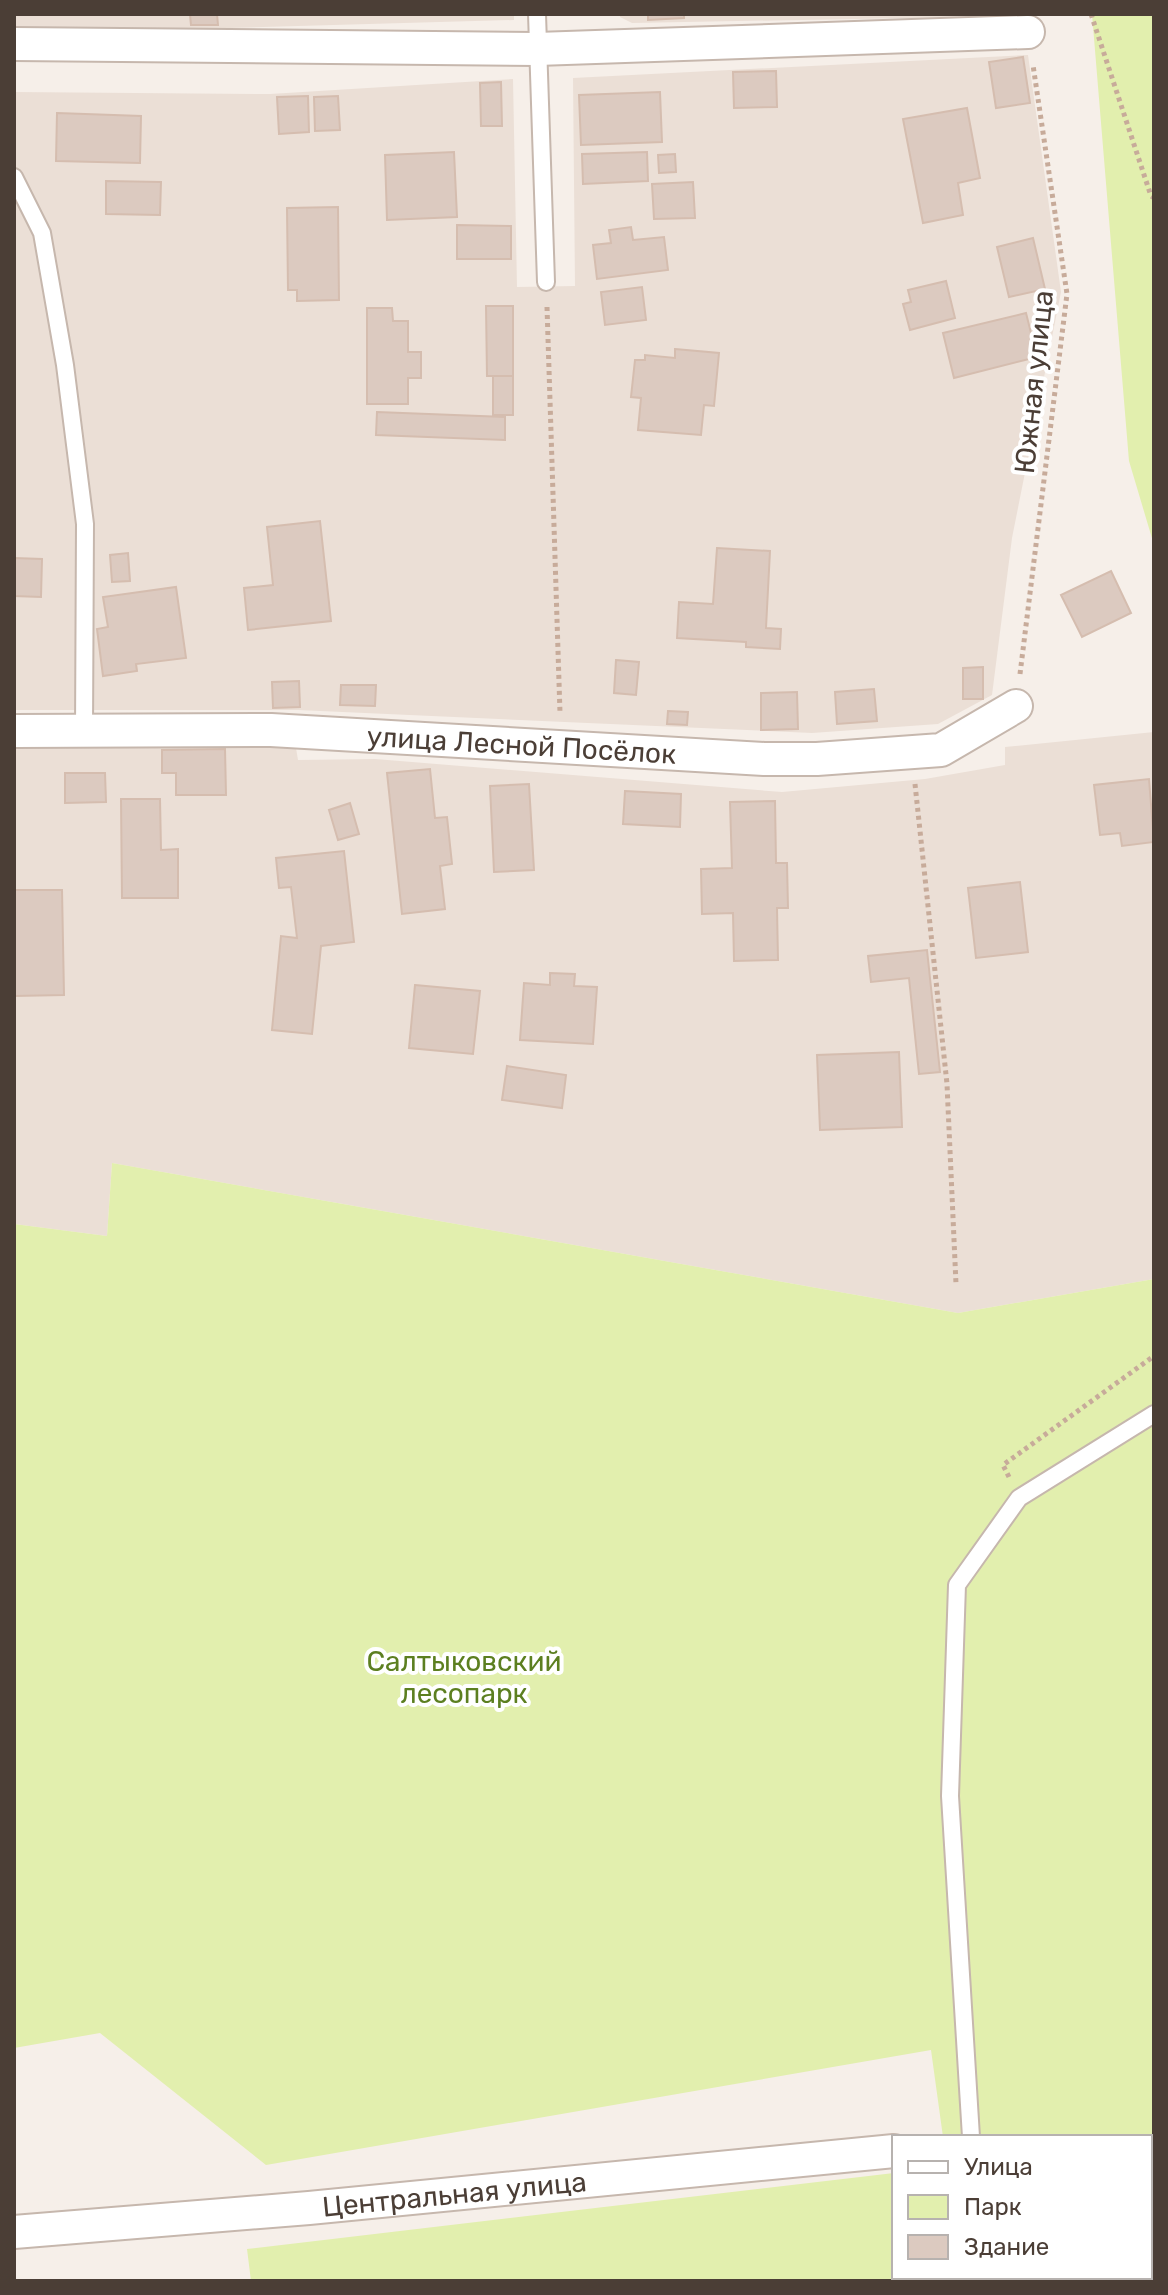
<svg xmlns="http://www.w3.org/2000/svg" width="1168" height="2295" viewBox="0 0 1168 2295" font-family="Rubik,sans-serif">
<rect width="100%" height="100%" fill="#f6efe9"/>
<path fill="#ebdfd6" d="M14,14h500v6l-426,12 -74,-3z
M620,14h401v2l-389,7 -12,-6z
M1028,55l33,237 -49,246 -20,157 -54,29 -126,9 -514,-23h-284v-618l256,2 243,-15 4,208 58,-1 -2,-208z
M1154,732v547l-196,34 -846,-150 -5,73 -93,-12v-476h282l2,12 77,-1 407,33 143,-13 80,-14v-18z"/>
<path fill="#e2efae" d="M1092,14h62v531l-25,-84z
M112,1163l846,150 196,-34v1002h-903l-4,-32 647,-76v104h256v-140h-207l-12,-87 -665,115 -166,-132 -86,15v-824l93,12z"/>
<path fill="#dccac0" stroke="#d5bdaf" stroke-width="2" d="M190,14h27l1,11h-27z
M648,14h36v4l-36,2z
M1023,57l7,46 -34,5 -7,-46z
M776,71l1,36 -43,1 -1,-36z
M501,82l1,44h-21l-1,-43z
M660,92l2,50 -81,3 -2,-50z
M308,96l1,36 -30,2 -2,-37z
M338,96l2,34 -25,1 -1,-34z
M967,108l13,70 -22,5 5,32 -40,8 -20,-104z
M57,113l84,3 -1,47 -84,-2z
M454,152l3,65 -70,3 -2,-65z
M647,152l1,29 -65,3 -1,-30z
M675,154l1,18 -17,1 -1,-18z
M106,181l55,1 -1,33 -54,-1z
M693,182l2,36 -41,1 -2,-35z
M338,207l1,93 -42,1v-11h-9l-1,-82z
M457,225l54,1v33h-54z
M631,227l2,13 31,-3 4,33 -71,9 -4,-34 18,-2 -2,-13z
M1033,238l12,51 -36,8 -12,-50z
M946,281l9,37 -45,12 -7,-26 8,-2 -3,-12z
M642,287l4,33 -41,5 -4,-33z
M486,306h27v70h-26z
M367,308h25l1,13h15v31h13v26h-13v26h-41z
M1026,313l11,44 -83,21 -11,-45z
M675,349l44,4 -5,53 -10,-1 -3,30 -63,-5 3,-32 -10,-1 4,-37h10v-5l30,3z
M493,376h20v39h-20z
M377,412l128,5v23l-129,-5z
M320,521l11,100 -83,9 -4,-42 29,-3 -6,-58z
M717,548l53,3 -4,77 15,1 -1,20 -34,-2v-5l-69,-4 2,-36 34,2z
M128,553l2,28 -18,1 -2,-27z
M14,558l28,1 -1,38 -27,-1z
M1111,571l20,42 -49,24 -21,-42z
M176,587l10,71 -50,6 1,7 -34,5 -6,-47 11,-2 -5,-30z
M616,660l23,2 -3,33 -22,-2z
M983,667v32h-20v-31z
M299,681l1,26 -27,1 -1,-26z
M341,685h35l-1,21 -35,-1z
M874,689l3,32 -40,3 -2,-32z
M797,692l1,37 -37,1v-37z
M668,711l20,1 -1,13 -20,-1z
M225,749l1,46h-50v-22h-14v-23z
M430,769l5,49 12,-1 5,47 -12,2 5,43 -43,5 -15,-141z
M65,773h40l1,29 -41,1z
M1149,779l5,63 -32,4 -2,-13 -20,2 -6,-50z
M529,784l5,86 -40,2 -4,-86z
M625,791l56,3 -1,33 -57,-3z
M121,799h39l1,51 17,-1v49h-56z
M775,801l1,62h11l1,45h-11l1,52 -44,1 -1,-48 -31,1 -1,-45 31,-1 -2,-66z
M350,803l9,31 -21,6 -9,-30z
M344,851l10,91 -33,4 -9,88 -40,-4 9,-94 16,2 -6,-51 -12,1 -3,-30z
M1020,882l8,70 -52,6 -8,-70z
M14,890h48l2,105 -50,1z
M927,950l13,122 -21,2 -10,-96 -38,4 -3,-26z
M550,973l25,1 -1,12 23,1 -4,57 -73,-4 4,-57 26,2z
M415,985l65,6 -7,63 -64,-6z
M899,1052l3,75 -82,3 -3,-75z
M507,1066l59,9 -4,33 -60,-8z"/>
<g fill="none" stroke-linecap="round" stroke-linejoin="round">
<g stroke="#c6b7ad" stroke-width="20">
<path id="lane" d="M537,14l9,268
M14,177l28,56 23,132 20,159 -1,207
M971,2137l-21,-341 7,-211 62,-87 135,-84
M1150,2188h4
M987,2277v4"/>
</g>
<g stroke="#c6b7ad" stroke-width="36">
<g id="street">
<path d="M14,44l523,5 491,-17"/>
<path id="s1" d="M14,731l257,-1 493,29h53l124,-9 75,-44"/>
<path id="s2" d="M14,2232l295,-24 585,-57"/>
</g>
</g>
<path stroke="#c7ab9a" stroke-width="5" stroke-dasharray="4 4" stroke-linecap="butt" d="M1091,14l60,182 3,2
M547,307l13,406
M1020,674l47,-380 -34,-229
M915,784l32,300 9,200
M1009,1477l-6,-12 151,-109"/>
<use href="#lane" stroke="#fff" stroke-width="16"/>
<use href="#street" stroke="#fff" stroke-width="32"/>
</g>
<g text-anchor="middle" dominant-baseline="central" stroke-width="8" stroke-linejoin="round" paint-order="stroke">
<g font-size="28" fill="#4b3e36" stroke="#fff">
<text transform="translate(1034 382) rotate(-84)">Южная улица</text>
<text stroke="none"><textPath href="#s1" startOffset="508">улица Лесной Посёлок</textPath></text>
<text stroke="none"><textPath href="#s2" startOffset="442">Центральная улица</textPath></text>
</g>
<g font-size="28" fill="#5c7f20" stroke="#fff">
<text x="464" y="1661">Салтыковский<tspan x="464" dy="32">лесопарк</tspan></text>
</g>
</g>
<rect width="1168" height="2295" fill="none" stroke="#4b3e36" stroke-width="32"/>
<rect x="892" y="2135" width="260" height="144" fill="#ffffff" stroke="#b7b2af" stroke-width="2"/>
<rect x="908" y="2161" width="40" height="12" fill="#ffffff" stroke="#b7b2af" stroke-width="2"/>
<text x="964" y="2175" font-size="24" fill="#4b3e36">Улица</text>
<rect x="908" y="2195" width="40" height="24" fill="#e2efae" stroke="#b7b2af" stroke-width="2"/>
<text x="964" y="2215" font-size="24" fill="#4b3e36">Парк</text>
<rect x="908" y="2235" width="40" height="24" fill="#dccac0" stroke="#b7b2af" stroke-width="2"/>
<text x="964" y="2255" font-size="24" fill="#4b3e36">Здание</text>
</svg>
